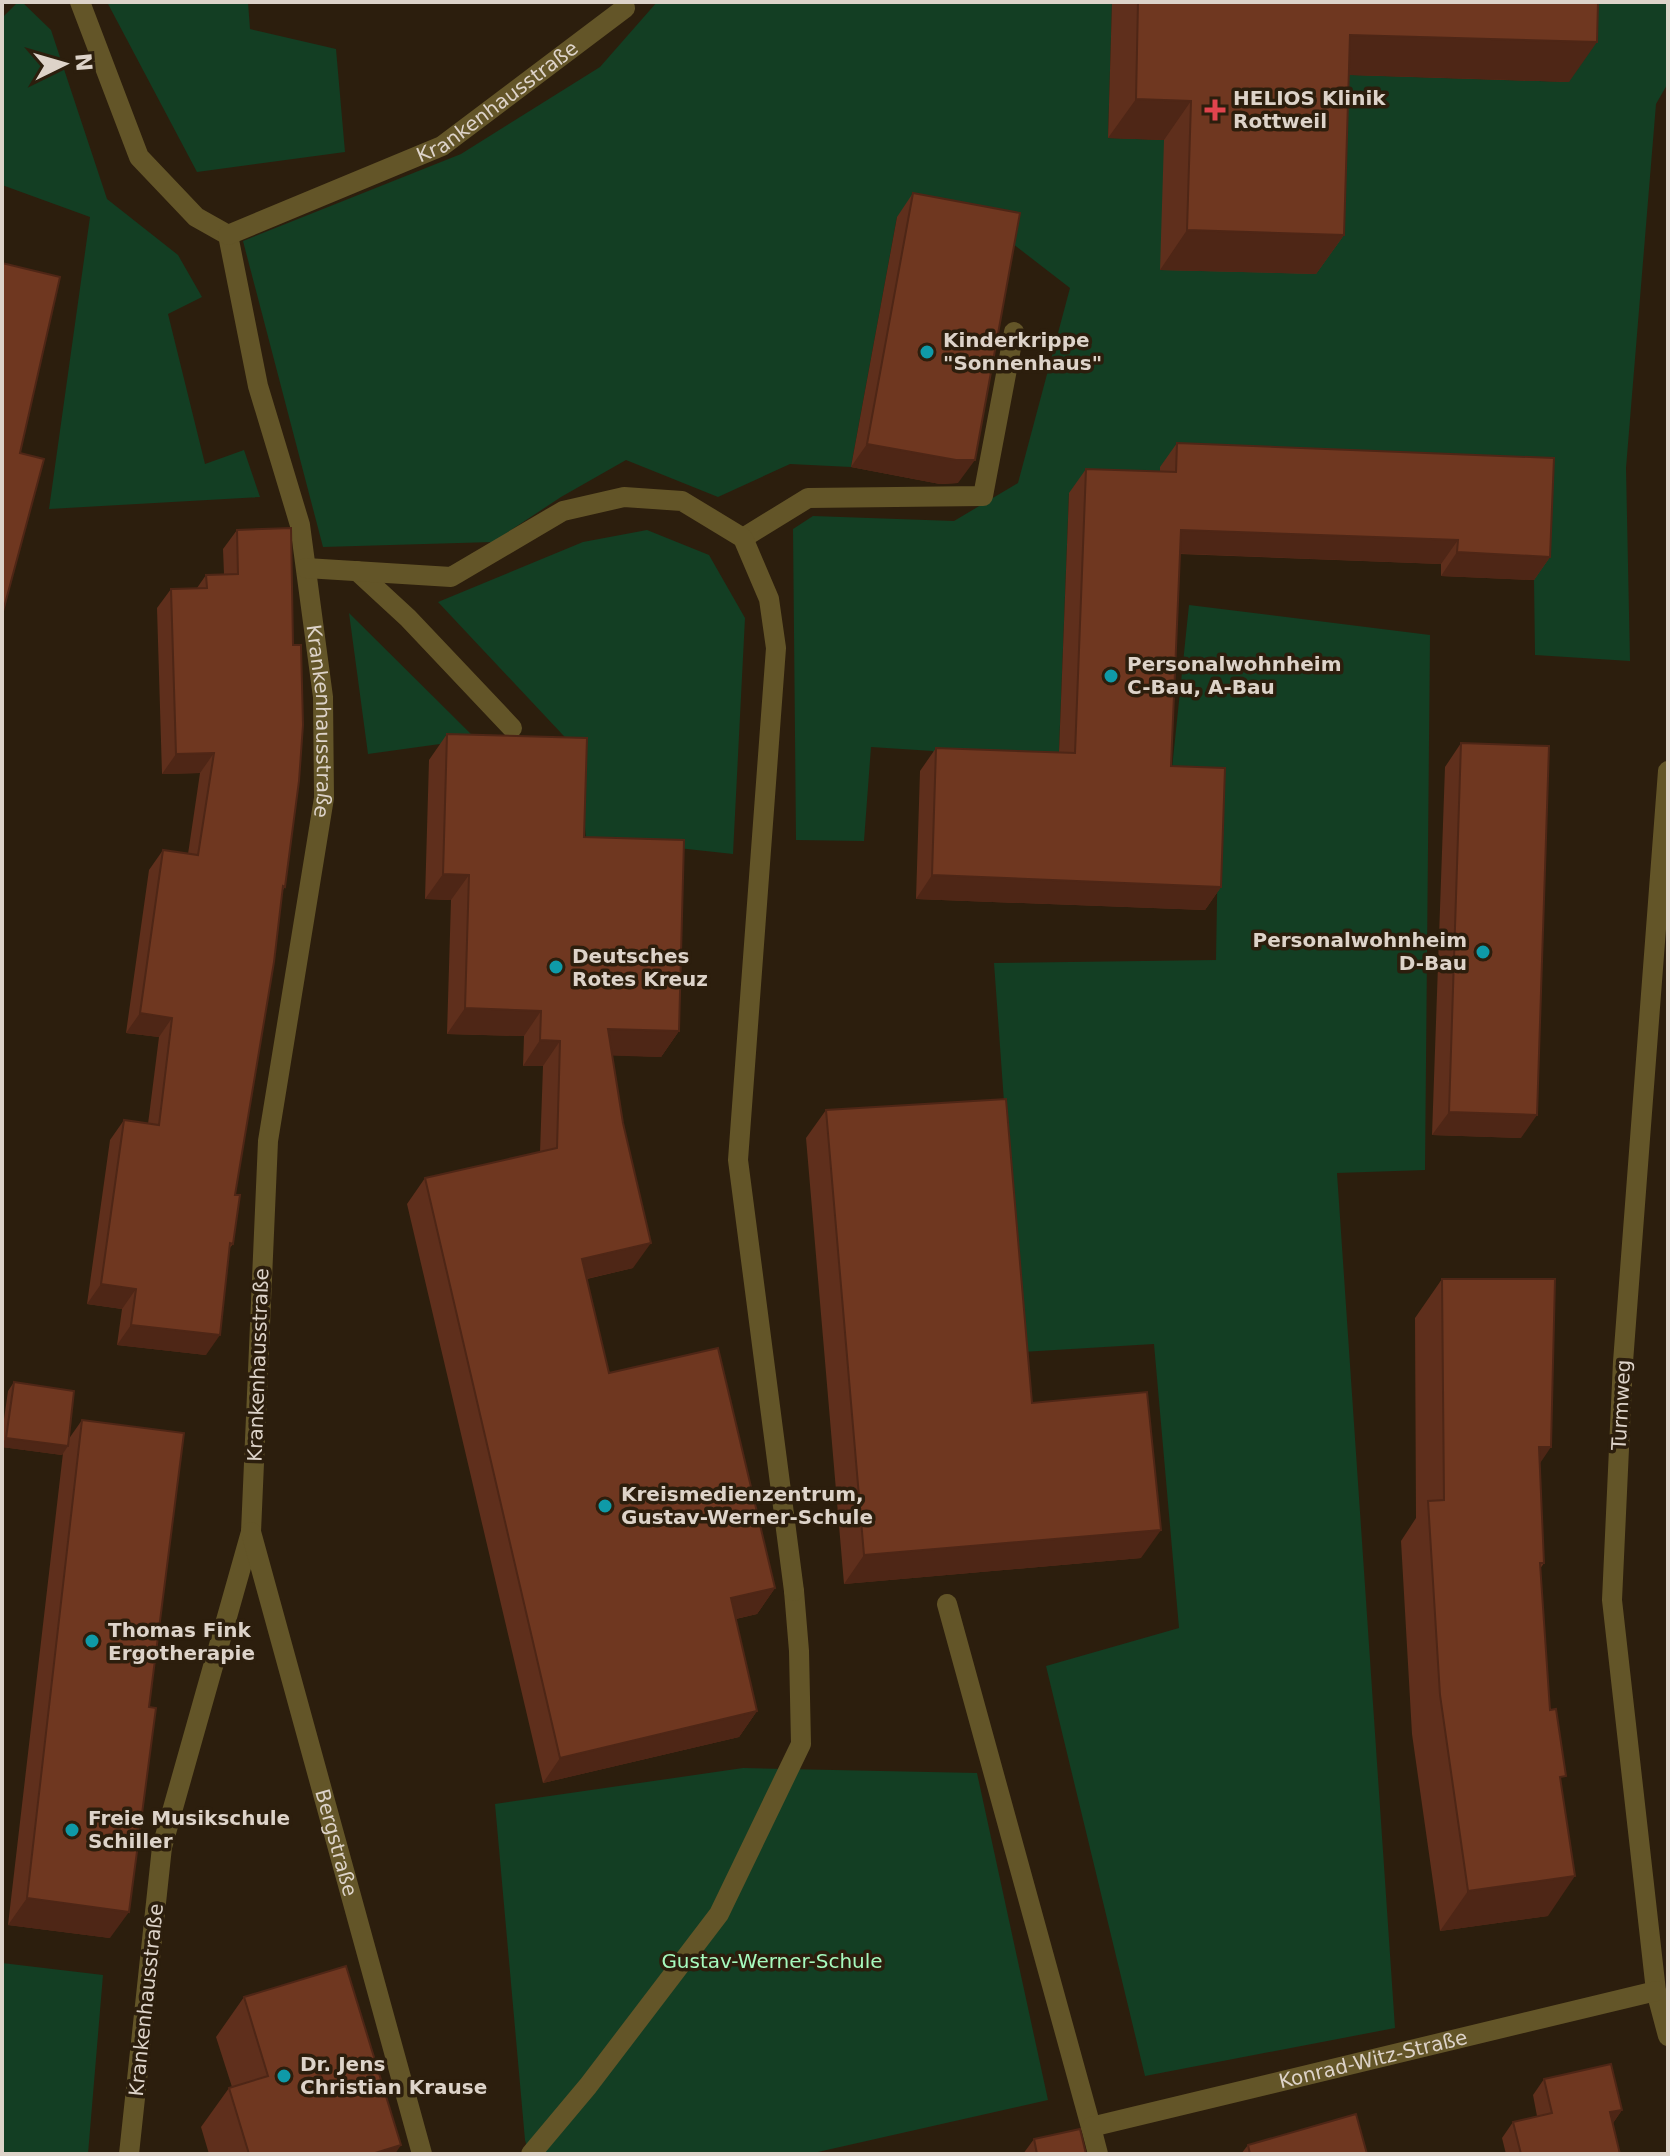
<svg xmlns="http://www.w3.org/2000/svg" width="1670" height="2156" viewBox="0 0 1670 2156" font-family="'DejaVu Sans',sans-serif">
<rect width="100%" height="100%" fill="#2c1e0d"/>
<path fill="#133e23" d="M18,2h4l29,28 56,169 71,56 24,42 -34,17 37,150 39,-14 16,47 -211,12 41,-292 -88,-32v-167z
M107,2h141l2,27 86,20 9,103 -148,20z
M657,2h455l-4,136 56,2 158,-66 246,8 3,-80h97v81l-12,21 -30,364 4,193 -95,-6 -1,-75 -375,-84 -90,-3 -11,283 -118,-4 -7,-21 -62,-4 -7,94 -68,-1 -3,-311 20,-13 141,5 64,-38 52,-195 -66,-51 -107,-20 -46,250 -61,-3 -72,33 -92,-37 -65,37 -68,45 -170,5 -80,-306 218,-87 139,-87z
M647,530l62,25 36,63 -12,236 -147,-16 -9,-88 -139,-148 145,-60z
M1189,605l241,30 -5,535 -88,3 58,855 -250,48 -99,-410 133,-38 -25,-284 -132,8 -28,-389 222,-3 3,-181 -48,-1z
M349,613l127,126 -108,15z
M743,1768l234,5 71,327 -239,54h-280l-4,-14 -30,-336z
M2,1963l101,12 -15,179h-86z"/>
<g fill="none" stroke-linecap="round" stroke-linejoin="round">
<path stroke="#635528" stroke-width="20" d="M743,538l65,-40 175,-2 31,-164
M357,571l51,47 104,110
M531,2154l57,-68 131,-172 82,-170 -2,-93 -5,-60"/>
<g stroke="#635528" stroke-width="20">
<path id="s1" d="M80,2l59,155 57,60 32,18 30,151 42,139 23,172 1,101 -56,343 -17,391 -89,315 -33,307"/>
<path id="s2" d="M228,235l214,-89 183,-138"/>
<path d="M306,568l145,9 112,-66 61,-14 58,4 61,37 26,61 7,49 -38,512 56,431"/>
<path d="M1668,771l-45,591 -11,238 44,391 12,45"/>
<path id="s3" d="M251,1532l171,622"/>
<path d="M947,1604l144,523"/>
<path id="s4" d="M1098,2154l-7,-27 565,-136"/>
</g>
</g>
<path fill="#5f2f1c" d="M1112,2h486l-29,80 -220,-7 -5,160 -28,39 -156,-4 4,-130 -56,-2z
M913,193l45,290 -18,1 -89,-17 46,-250z
M1177,443l373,114 -16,23 -93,-4v-12l-261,-10 -9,212 50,121 -16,23 -289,-11 4,-128 16,-23 123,4 10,-259 17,-24 74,3v-5z
M237,530l48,357 -2,3 -48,305 -2,49 -4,5 -23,106 -89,-10 5,-36 -35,-5 23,-164 14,-20 24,4 11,-87 -33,-4 23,-163 14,-20 25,4 12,-81 -38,1 -5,-166 14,-19 26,-1 9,-13 18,-1 -1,-25z
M447,734l137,103 95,194 -18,26 -49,-2 21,213 -46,11 22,94 166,215 -18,26 -21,5 21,92 -18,26 -196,46 -136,-579 18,-26 115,-26 3,-86h-20l1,-30 -77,-2 4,-134 -26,-1 4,-139z
M1461,743l60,395 -89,-3 13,-368z
M826,1110l206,293 109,155 -297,26 -38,-446z
M1442,1279l98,185 4,99 -4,6 10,141 11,72 -13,134 -108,15 -28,-197 -11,-193 15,-23 -1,-200z
M14,1382l54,58 14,-20 28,518 -102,-13 55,-472 -1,2 -60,-8v-14l6,-42z
M244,1997l151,157h-186l-8,-27 28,-39 3,-1 -16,-50z
M1544,2079l78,31 -9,13 7,31h-114l-4,-16 11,-16 24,-6 -4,-21z
M1034,2139l52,15h-63z
M1248,2145l119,9h-126z"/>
<path fill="#4e2616" d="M1350,35l247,7 -28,40 -247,-8z
M1136,99l55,2 -27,39 -56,-2z
M1187,230l157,5 -28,39 -156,-4z
M867,444l108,16 -17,23 -18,1 -89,-17z
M1181,530l277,10 -17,24 -277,-11z
M1457,552l93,5 -16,23 -93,-4z
M214,753l-14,20 -38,1 14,-20z
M443,874l26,1 -18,25 -26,-1z
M932,875l289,12 -16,23 -289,-11z
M465,1008l76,3 -17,25 -77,-2z
M140,1013l32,5 -13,19 -33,-4z
M608,1029l71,2 -18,26 -70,-2z
M540,1040l20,1 -17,25h-20z
M1449,1112l88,3 -16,23 -89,-3z
M651,1243l-18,25 -69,16 18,-25z
M101,1284l35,5 -14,20 -35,-5z
M131,1325l89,10 -14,20 -89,-10z
M6,1438l62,8 -6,9 -60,-8v-3z
M1539,1447h12l-27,40z
M1161,1530l-20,28 -297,26 20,-29z
M775,1588l-18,26 -44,10 18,-26z
M757,1711l-18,26 -196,46 17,-25z
M1575,1876l-27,40 -108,15 28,-40z
M27,1898l102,14 -19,26 -102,-13z
M1622,2110l-11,16 -1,-14z
M401,2145l-6,9h-23z"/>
<path fill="#6f3720" stroke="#4e2616" stroke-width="2" d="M1138,2h460l-1,40 -247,-7 -6,200 -157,-5 4,-129 -55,-2z
M913,193l107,20 -45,247h-19l-89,-16z
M2,263l58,14 -40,176 24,6 -42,156z
M1177,443l377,15 -4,99 -93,-5 1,-12 -277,-10 -10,236 54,2 -4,119 -289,-12 4,-127 139,5 11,-284 90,3z
M291,528l2,117h8l2,80 -4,56 -14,106 -2,-1 -9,76 -39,233h5l-7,49 -3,-1 -10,92 -89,-10 5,-36 -35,-5 23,-164 35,5 13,-107 -32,-5 23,-163 35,5 16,-102 -38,1 -5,-165 36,-1 -1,-13 32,-1 -1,-44z
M447,734l140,4 -3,99 100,3 -5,191 -71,-2 15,94 28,120 -69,16 27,114 109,-25 57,240 -44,10 26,113 -197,47 -135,-580 132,-30 3,-107 -20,-1 1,-29 -76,-3 4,-133 -26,-1z
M1461,743l88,3 -12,369 -88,-3z
M1006,1099l26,304 115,-11 14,138 -297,25 -38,-445z
M1442,1279h113l-4,168h-12l5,116h-4l10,147 6,-1 10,67 -6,1 15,99 -107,15 -28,-196 -12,-194 16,-1z
M14,1382l60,9 -6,55 -62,-8z
M82,1420l102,13 -35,274 7,1 -27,204 -102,-14z
M346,1966l55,179 -29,9h-123l-20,-66 39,-12 -24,-79z
M1611,2064l11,46 -12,2 10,42h-99l-8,-32 39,-9 -8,-34z
M1356,2114l11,40h-117l-2,-9z
M1080,2129l6,25h-49l-3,-15z"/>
<path fill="#e0444e" stroke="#2c1e0d" stroke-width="3" d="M1211 98h8v8h8v8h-8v8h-8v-8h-8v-8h8z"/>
<g fill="#0f9aa8" stroke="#2c1e0d" stroke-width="3">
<circle cx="927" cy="352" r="8"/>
<circle cx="1111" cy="676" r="8"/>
<circle cx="1483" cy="952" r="8"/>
<circle cx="556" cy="967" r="8"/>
<circle cx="605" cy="1506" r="8"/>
<circle cx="92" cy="1641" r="8"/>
<circle cx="72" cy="1830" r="8"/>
<circle cx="284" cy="2076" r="8"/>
</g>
<g text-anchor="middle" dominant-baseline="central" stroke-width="7" stroke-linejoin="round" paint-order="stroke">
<g font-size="20" font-weight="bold" fill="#ddd3c9" stroke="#2c1e0d" text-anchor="start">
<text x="1233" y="98">HELIOS Klinik<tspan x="1233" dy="23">Rottweil</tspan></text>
<text x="943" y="340">Kinderkrippe<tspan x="943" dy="23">"Sonnenhaus"</tspan></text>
<text x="1127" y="664">Personalwohnheim<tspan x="1127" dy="23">C-Bau, A-Bau</tspan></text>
<text x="1467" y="940" text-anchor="end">Personalwohnheim<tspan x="1467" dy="23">D-Bau</tspan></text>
<text x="572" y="956">Deutsches<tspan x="572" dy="23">Rotes Kreuz</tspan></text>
<text x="621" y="1494">Kreismedienzentrum,<tspan x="621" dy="23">Gustav-Werner-Schule</tspan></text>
<text x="108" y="1630">Thomas Fink<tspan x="108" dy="23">Ergotherapie</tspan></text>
<text x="88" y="1818">Freie Musikschule<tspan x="88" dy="23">Schiller</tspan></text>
<text x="300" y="2064">Dr. Jens<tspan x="300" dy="23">Christian Krause</tspan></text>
</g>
<g font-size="20" fill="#ddd3c9" stroke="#2c1e0d">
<text stroke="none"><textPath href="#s2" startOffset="302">Krankenhausstraße</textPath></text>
<text stroke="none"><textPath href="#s1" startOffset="782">Krankenhausstraße</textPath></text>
<text transform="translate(258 1365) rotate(-88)">Krankenhausstraße</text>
<text transform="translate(1621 1405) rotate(-87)">Turmweg</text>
<text stroke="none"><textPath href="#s3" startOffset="322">Bergstraße</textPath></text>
<text transform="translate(146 2000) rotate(-84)">Krankenhausstraße</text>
<text stroke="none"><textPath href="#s4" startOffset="318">Konrad-Witz-Straße</textPath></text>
</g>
<g font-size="20" fill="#a6fabe" stroke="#2c1e0d">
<text x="772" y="1961">Gustav-Werner-Schule</text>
</g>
</g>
<rect width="1670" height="2156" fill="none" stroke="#ddd3c9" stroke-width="8"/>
<g transform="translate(64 64) rotate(85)" stroke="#2c1e0d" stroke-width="6" paint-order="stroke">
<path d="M0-6L14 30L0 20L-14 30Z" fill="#ddd3c9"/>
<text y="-12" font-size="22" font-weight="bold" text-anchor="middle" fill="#ddd3c9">N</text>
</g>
</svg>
